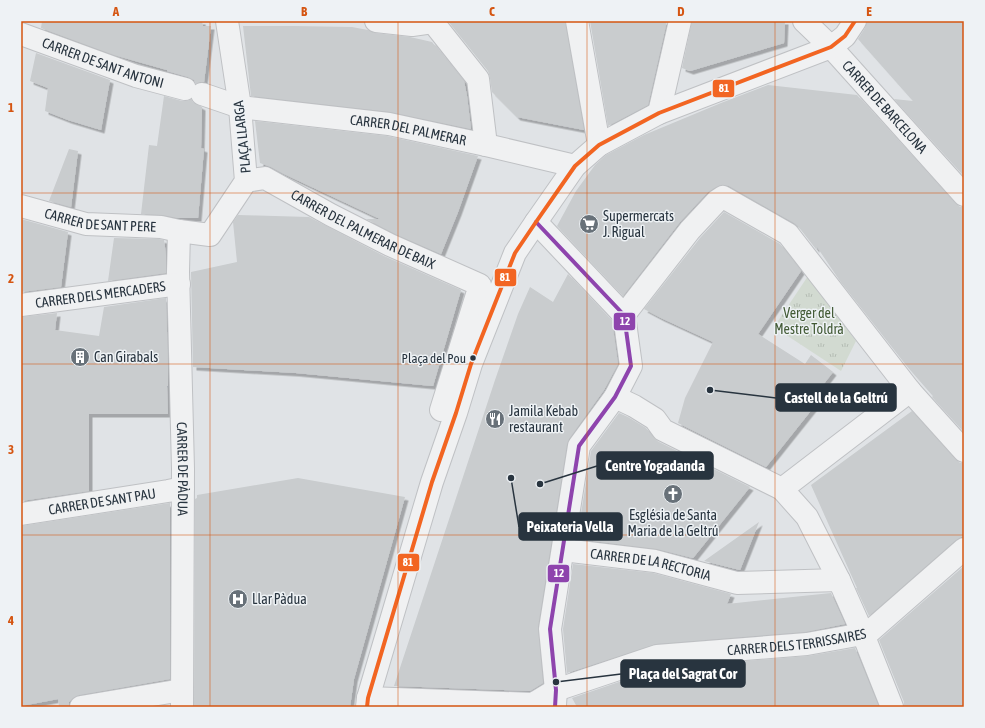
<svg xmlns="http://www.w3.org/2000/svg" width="985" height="728" viewBox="0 0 985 728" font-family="'Asap Condensed',sans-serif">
<defs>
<pattern id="park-tufts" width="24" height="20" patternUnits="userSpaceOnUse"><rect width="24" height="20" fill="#d2dad1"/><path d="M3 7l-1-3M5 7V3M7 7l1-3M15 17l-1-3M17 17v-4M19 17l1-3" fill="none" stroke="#b4bcb4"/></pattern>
<filter id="shadow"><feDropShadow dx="3.5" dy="3.5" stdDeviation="0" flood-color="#0004"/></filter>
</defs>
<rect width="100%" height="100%" fill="#e0e3e6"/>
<path fill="url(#park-tufts)" d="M808,276l48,65 -15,30 -67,-44z"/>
<path fill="#c9ccce" filter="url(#shadow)" d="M42,21h160l1,5h8l-7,56h-4l-4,2 -2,-4 -6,-3 -21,-6v-1l-53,-15 -73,-27z
M448,21h117l19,109 -67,-13 -25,-25 -2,-14 -2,-7z
M590,21h77l-19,84 -40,21z
M692,21h93l-1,22 -94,28 -8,-3z
M867,21h97v155l-70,-77 19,2 -55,-62 7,-11z
M243,26h50l59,1 16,3 7,3 35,4 22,5 32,39 3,15 4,33 -81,-17 -139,-16z
M36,53l74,27 -9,50 -33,-10 -23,-9 3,-23 -18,-7z
M768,85l89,10 98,108 5,4h4v225l-32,-35 1,-1 -27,-31 -66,-84 -23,-34 -1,2 -18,-23 -4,-3 -65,-37 -7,-1 -6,2 -8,5 -28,30 -57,74 -66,-70 19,-35 19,-26 11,-10 38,-20 77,-32z
M164,96l18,5h6l3,-2 2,3 9,5 -1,41 3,1 -6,69h-20l-16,-3 -21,-1 8,-69 8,1z
M255,121l132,15 91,20 -20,56 -17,42 -46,-20 -29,-15h14l-96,-45 -13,-7 -11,-4z
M69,149l9,2 -7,56 -22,-6z
M724,212l56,32 21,27 -43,63 47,30 6,-9 22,17 -17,22 5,4 -55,69 -88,-44 7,-25 28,-56 -52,-24 -17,-9 56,-71z
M238,215l71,2 75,39 77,34 -28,96 -137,-13 -103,-6 -2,-95 46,-10 -4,-40z
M21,219l47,13 -7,55 -40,5z
M114,238l45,1 5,1 2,15v18l-58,8z
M568,274l44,47 6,43 -14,26 -35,49 -2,5 -29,183 5,56 -13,8 -136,-5 101,-306 23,-66 12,-27 23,15z
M166,298l2,67v21h-1l1,28h-79v77l-68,10v-184l36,-4 -2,17 44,6 5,-29z
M912,411l43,48 5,4h4v74h-3l-5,3 -87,76 -13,-28h1l-46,-103z
M619,413l9,4 18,11 7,9 4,4 93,46 -57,71 -36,-9 -80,-10 14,-88z
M298,478l107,19 -51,182 -4,28h-156l1,-208 2,-1v-3z
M170,503v176l-91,16 -6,3 -4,4v5h-10l-1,-8 -37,7v-180z
M759,522l-19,48 -36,-9z
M573,564l80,9 78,21 -4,10 104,-11 14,31 -40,8 -149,12 -89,29 -4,-44z
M964,566v141h-60v-5l-25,-62z
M855,648l24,59h-302l-5,-9 88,-30 148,-12z"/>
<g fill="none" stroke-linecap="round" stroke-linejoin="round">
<g stroke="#bfc1c4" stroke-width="24">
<g id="minor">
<path d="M376,21l36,4 21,-3"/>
<path d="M432,21l46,58 8,66"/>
<path d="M577,21l22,124"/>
<path id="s1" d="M804,21l27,26 133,148"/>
<path id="s2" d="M21,34l115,42 49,13"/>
<path id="s3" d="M202,94l38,13 149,17 97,21 89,21"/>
<path d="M659,113l21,-92"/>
<path id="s4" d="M246,181l19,-3 66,37 59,30 90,40 -39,125"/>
<path id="s5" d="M21,206l65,18 75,3 18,4 31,4 36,-54 -6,-74 -13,-86"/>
<path d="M536,222l88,93 7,51 -16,31 -36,49 -29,183 6,61 -1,15"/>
<path id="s6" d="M179,231l-1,41 5,197 -1,238"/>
<path id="s7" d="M21,305l158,-21"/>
<path d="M624,315l66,-85 27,-29 6,-4 65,37 122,157 54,60"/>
<path d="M615,397l19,9 21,13 8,11 119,59 25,28 32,63 24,54 29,73"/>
<path d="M782,489l128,-98"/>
<path id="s8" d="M21,514l147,-23 15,-3"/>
<path id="s9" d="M563,550l92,11 82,22 102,-3"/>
<path id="s10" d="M368,698l165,6 23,-14 101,-34 150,-12 61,-11 96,-84"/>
<path d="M81,707l101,-17"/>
<path d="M367,707l1,-9 64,-216 24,-69 15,-49 44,-111 21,-31 39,-56 24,-21 60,-32 172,-66 14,-11 10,-15"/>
</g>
</g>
<use href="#minor" stroke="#f0f1f2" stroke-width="22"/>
<g stroke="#eef2f5" stroke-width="7">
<path id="bus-1" d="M536,222l88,93 7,51 -16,31 -36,49 -29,183 6,61 -1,17"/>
</g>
<g stroke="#eef2f5" stroke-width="7">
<path id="bus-2" d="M367,707l1,-9 64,-216 24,-69 15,-49 44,-111 21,-31 39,-56 24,-21 60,-32 172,-66 14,-11 10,-15"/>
</g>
<use href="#bus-1" stroke="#8e44ad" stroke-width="4"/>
<use href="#bus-2" stroke="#f26522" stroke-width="4"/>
</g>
<path fill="none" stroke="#d55511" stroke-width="1" stroke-opacity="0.55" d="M210,21v686M398,21v686M587,21v686M775,21v686M21,193h943M21,364h943M21,535h943"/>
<defs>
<g id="supermarket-disc" transform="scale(1)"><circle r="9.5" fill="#687179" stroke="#eef2f5"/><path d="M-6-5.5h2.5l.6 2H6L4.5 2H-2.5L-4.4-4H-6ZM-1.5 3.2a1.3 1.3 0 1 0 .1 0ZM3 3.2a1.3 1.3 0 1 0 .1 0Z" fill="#fff"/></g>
<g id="building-disc" transform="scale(1)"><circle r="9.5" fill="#687179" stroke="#eef2f5"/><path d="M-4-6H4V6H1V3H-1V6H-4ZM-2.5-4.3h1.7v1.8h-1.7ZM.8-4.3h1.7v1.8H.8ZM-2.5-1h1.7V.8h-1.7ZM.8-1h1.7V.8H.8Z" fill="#fff"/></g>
<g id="restaurant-disc" transform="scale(1)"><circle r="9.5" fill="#687179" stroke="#eef2f5"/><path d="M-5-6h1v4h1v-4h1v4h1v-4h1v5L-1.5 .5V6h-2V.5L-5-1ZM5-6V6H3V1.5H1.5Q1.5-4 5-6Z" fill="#fff"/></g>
<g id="church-disc" transform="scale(1)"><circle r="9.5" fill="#687179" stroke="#eef2f5"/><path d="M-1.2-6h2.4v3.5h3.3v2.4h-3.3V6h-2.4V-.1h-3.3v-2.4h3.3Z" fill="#fff"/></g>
<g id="hospital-disc" transform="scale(1)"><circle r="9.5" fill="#687179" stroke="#eef2f5"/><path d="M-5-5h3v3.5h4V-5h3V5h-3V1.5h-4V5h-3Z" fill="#fff"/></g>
</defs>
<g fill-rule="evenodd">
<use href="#supermarket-disc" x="589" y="224"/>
<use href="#building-disc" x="80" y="357"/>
<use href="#restaurant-disc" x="495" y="419"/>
<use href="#church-disc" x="673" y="494"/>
<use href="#hospital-disc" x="238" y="599"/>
</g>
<circle fill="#28343f" stroke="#eef2f5" stroke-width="1.5" cx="473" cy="358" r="3.5"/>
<g text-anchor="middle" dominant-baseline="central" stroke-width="3" stroke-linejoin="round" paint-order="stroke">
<g font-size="13" fill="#28343f" stroke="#eef2f5" text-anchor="end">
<text x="466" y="358">Plaça del Pou</text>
</g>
<g font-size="14" fill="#28343f" stroke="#eef2f5">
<text stroke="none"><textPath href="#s2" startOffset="87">CARRER DE SANT ANTONI</textPath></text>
<text stroke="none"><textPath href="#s1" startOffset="118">CARRER DE BARCELONA</textPath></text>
<text stroke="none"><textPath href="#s3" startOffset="210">CARRER DEL PALMERAR</textPath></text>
<text transform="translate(242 137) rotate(-96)">PLAÇA LLARGA</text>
<text stroke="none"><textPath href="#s5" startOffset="81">CARRER DE SANT PERE</textPath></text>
<text stroke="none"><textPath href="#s4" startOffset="130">CARRER DEL PALMERAR DE BAIX</textPath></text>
<text stroke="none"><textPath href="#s7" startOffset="80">CARRER DELS MERCADERS</textPath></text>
<text stroke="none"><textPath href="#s6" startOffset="238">CARRER DE PÀDUA</textPath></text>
<text stroke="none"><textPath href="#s8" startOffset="82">CARRER DE SANT PAU</textPath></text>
<text stroke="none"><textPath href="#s9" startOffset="89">CARRER DE LA RECTORIA</textPath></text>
<text stroke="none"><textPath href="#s10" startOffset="439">CARRER DELS TERRISSAIRES</textPath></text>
</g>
<g font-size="14" fill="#28343f" stroke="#eef2f5" text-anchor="start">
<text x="603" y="216">Supermercats<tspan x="603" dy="16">J. Rigual</tspan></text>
<text x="94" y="357">Can Girabals</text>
<text x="509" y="411">Jamila Kebab<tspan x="509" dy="16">restaurant</tspan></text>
<text x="673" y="515" text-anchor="middle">Església de Santa<tspan x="673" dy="16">Maria de la Geltrú</tspan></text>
<text x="252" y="599">Llar Pàdua</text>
</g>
<g font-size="14" fill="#425a35" stroke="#eef2f5">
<text x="809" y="313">Verger del<tspan x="809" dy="16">Mestre Toldrà</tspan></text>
</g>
</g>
<path fill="none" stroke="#28343f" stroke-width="1.5" d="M710 390L776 398M540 484L597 466M511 478L519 527M556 682L621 674"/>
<g fill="#28343f" stroke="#eef2f5" stroke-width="1.5">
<circle cx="710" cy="390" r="4"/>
<circle cx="540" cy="484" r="4"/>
<circle cx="511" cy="478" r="4"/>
<circle cx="556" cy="682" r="4"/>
</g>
<g fill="#28343f" stroke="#28343f" stroke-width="1.5">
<rect x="776" y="384" width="120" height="27" rx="4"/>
<rect x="597" y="452" width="116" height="27" rx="4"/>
<rect x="519" y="513" width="103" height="27" rx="4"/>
<rect x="621" y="660" width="124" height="27" rx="4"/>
</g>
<g font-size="15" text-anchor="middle" font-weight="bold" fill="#fff">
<text x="836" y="403">Castell de la Geltrú</text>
<text x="655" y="471">Centre Yogadanda</text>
<text x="570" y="532">Peixateria Vella</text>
<text x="683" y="679">Plaça del Sagrat Cor</text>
</g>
<g stroke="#eef2f5" stroke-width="1.5">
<rect x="712" y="79" width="23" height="19" rx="4" fill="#f26522"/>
<rect x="494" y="268" width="23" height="19" rx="4" fill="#f26522"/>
<rect x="613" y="312" width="23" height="19" rx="4" fill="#8e44ad"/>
<rect x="397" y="553" width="23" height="19" rx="4" fill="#f26522"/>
<rect x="547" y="564" width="23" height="19" rx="4" fill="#8e44ad"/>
</g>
<g font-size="11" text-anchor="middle" font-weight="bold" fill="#fff">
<text x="724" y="92">81</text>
<text x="505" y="281">81</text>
<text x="625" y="325">12</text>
<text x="408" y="566">81</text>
<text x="559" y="577">12</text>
</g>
<rect width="985" height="728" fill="none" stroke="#eef2f5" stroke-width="44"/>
<rect x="22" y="22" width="941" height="684" fill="none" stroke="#d55511" stroke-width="1.5"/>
<g font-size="13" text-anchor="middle" font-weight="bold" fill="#d55511">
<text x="116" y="16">A</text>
<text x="304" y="16">B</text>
<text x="492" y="16">C</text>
<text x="681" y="16">D</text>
<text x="869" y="16">E</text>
<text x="11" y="112">1</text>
<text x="11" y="283">2</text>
<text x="11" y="454">3</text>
<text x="11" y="625">4</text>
</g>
</svg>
